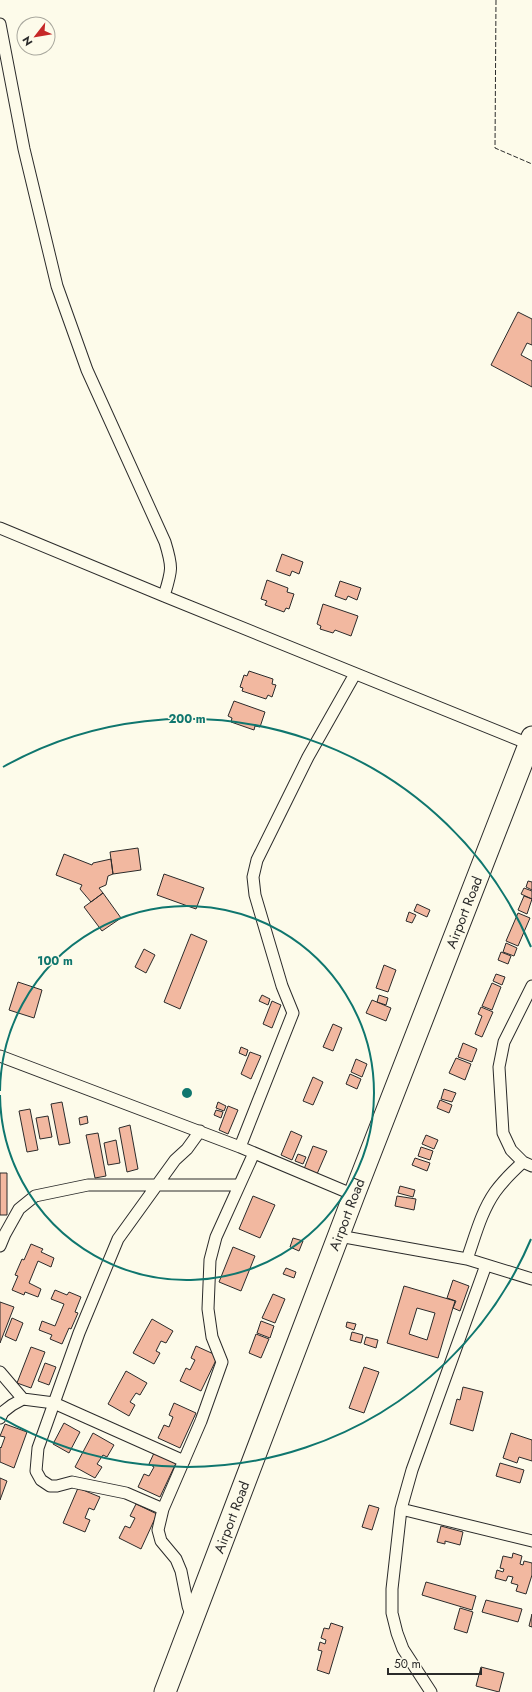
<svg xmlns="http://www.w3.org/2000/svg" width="532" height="1692" viewBox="0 0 532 1692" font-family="Jost,sans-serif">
<rect width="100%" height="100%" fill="#fdfbea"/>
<path fill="#f2b8a0" stroke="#2b2b2b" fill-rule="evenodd" d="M518,312l14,7v26l-5,-2 -6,12 11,6v26l-41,-22z
M282,554l21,8 -4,12 -7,-3 -2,5 -14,-5z
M267,580l21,8 -1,4 7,2 -5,15 -3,-1 -2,4 -19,-7 2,-4 -6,-2z
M340,581l21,7 -4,12 -9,-4 -2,4 -11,-4z
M323,604l35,12 -7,20 -16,-6 -2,3 -13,-4 1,-3 -4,-2z
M249,671l24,8 -1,5 4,1 -4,12 -4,-2 -2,4 -24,-8 1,-3 -3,-1 4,-12 3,1z
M234,701l31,11 -5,15 -5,-1 -1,4 -23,-8 1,-4 -4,-2z
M138,848l3,22 -28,4 -3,-22z
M64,854l28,11 1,-2 18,-4 2,15 -5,2 -2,9 -7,3 4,5 -12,9 -11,-13 2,-4 -26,-10z
M164,874l40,14 -8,21 -39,-14z
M528,881l4,1v8l-6,-3z
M524,888l8,3v8l-11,-5z
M103,893l18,25 -19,13 -18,-24z
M524,896l8,3 -5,15 -9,-4z
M417,904l13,6 -3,7 -13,-6z
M409,912l7,3 -4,8 -6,-2z
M518,913l12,5 -12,28 -12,-5z
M191,934l16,7 -27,68 -16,-7z
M506,943l11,5 -3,8 -11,-4z
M144,949l11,6 -9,18 -11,-6z
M501,952l10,4 -3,8 -10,-4z
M384,965l12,5 -8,22 -12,-4z
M496,974l9,3 -3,8 -9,-4z
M18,982l24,8 -8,28 -25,-8z
M492,983l9,4 -9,23 -10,-4z
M262,995l8,4 -2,6 -9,-4z
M379,995l9,3 -2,7 -9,-3z
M372,1000l19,8 -5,13 -20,-8z
M272,1001l9,4 -9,23 -9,-4z
M481,1007l12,5 -11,25 -7,-3 7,-18 -4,-2z
M333,1024l9,4 -9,23 -10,-4z
M463,1043l14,6 -5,13 -14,-5z
M241,1047l7,3 -2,6 -7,-3z
M250,1052l11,4 -10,23 -10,-5z
M456,1058l15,6 -6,16 -16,-7z
M356,1059l11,5 -5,13 -11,-5z
M350,1074l11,5 -4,10 -11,-5z
M313,1077l10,5 -10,23 -10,-4z
M444,1089l12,4 -4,9 -11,-3z
M440,1100l12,5 -3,8 -12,-5z
M62,1102l8,41 -11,2 -8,-41z
M218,1102l8,4 -2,5 -8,-3z
M228,1106l10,4 -10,24 -9,-4z
M30,1109l8,41 -11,2 -8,-41z
M216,1110l7,2 -2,6 -7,-3z
M48,1116l4,21 -12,2 -4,-21z
M87,1116l1,7 -8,2 -1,-7z
M130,1125l8,44 -11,3 -8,-44z
M291,1131l11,5 -10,24 -11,-5z
M98,1133l8,43 -11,2 -9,-43z
M426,1135l12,5 -4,9 -12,-5z
M116,1140l4,23 -12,2 -4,-22z
M313,1146l14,5 -10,23 -13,-5z
M421,1147l12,4 -3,9 -12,-4z
M298,1154l8,3 -3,7 -8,-3z
M415,1158l15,5 -3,8 -15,-6z
M0,1173h7v42h-7z
M400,1186l15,4 -2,7 -15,-4z
M253,1196l22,9 -15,33 -21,-9z
M397,1196l19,3 -2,11 -19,-4z
M293,1238l10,3 -4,10 -9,-4z
M31,1244l12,5 -2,3 13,6 -3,9 -13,-6 -9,22 12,6 -3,8 -13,-5 -1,3 -12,-5 6,-14 -3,-1 7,-16 2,1z
M233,1247l22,9 -14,35 -22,-9z
M286,1268l10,4 -2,6 -11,-4z
M453,1280l16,6 -9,25 -7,-3 3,-7 -9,-3z
M404,1286l51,15 -17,57 -51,-15zM417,1308l18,5 -8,27 -18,-6z
M55,1290l12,5 2,-3 12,5 -6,15 3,1 -7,16 -2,-1 -7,16 -12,-5 2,-4 -13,-5 3,-9 13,5 9,-22 -13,-5z
M273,1294l12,5 -10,24 -13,-5z
M0,1302l14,5 -14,36z
M12,1318l11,5 -7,18 -11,-5z
M152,1319l21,12 -7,12 -5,-2 -5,10 4,2 -6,11 -21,-11z
M261,1321l13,5 -4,12 -13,-5z
M347,1322l9,2 -2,6 -8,-3z
M352,1332l11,3 -2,8 -11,-3z
M256,1334l13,5 -8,19 -12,-5z
M366,1337l12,3 -2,8 -12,-4z
M196,1346l22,10 -17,35 -21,-10 6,-13 4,2 5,-10 -4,-2z
M31,1347l14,5 -14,36 -14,-5z
M45,1363l11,4 -7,18 -11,-4z
M364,1367l15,5 -15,41 -15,-5z
M126,1371l21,12 -7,12 -4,-2 -6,9 5,3 -6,11 -21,-12z
M463,1387l20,5 -10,39 -23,-7 7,-25 3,1z
M174,1403l22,10 -16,35 -22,-10 6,-13 5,2 4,-10 -4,-2z
M64,1423l16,9 -11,21 -16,-9z
M5,1424l22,8 -13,36 -14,-6v-15l1,1 4,-11 -5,-1z
M93,1433l21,12 -7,12 -4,-2 -6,9 5,3 -7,11 -20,-11z
M511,1433l21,7v21l-13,-4 -2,6 -14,-5z
M154,1453l22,10 -16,34 -22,-10 6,-13 5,2 5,-9 -5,-3z
M500,1463l24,7 -4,13 -24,-7z
M0,1478l7,3 -7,19z
M78,1488l22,9 -6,13 -5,-2 -4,10 5,2 -5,12 -22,-9z
M136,1504l21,10 -16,35 -22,-11 6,-12 5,2 5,-10 -5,-2z
M369,1505l10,3 -7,22 -10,-3z
M441,1526l22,6 -3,13 -15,-4v3l-8,-2z
M513,1553l9,3 -2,8 3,1 1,-4 8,2v12l-6,19 -10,-3 2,-6 -7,-2 2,-6 -5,-1 -2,5 -11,-3 2,-8 6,2 1,-3 -4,-1 3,-12 9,2z
M426,1582l50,14 -4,14 -50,-15z
M486,1600l36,9 -4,13 -36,-10z
M460,1608l13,4 -6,21 -13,-4z
M532,1614v13l-3,-1z
M331,1623l12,4 -14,47 -12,-4 5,-19 -4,-1 2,-8 5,2 1,-4 -5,-2 3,-10 5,1z
M481,1667l23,6 -5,19 -23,-6z"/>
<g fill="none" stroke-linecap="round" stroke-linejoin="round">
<g stroke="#2b2b2b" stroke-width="13">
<path id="street" d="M0,24l24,125 33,137 30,84 78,172c8,26 7,28 -1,54
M0,528l164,68 365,148
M532,986l-28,56 -5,25 4,66 8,17 12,12 9,4
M0,1056l240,91 114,48
M240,1147l53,-134 -11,-27 -27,-91 -2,-18 4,-17 51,-103 47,-83
M339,1236l128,23 65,20
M0,1246l5,-12 14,-25 16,-13 53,-11h151
M467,1259c8,-22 14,-47 28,-67 8,-11 17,-20 28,-30
M0,1372l23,27
M0,1418l3,-6 9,-7 11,-6 31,4 130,58
M163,1509l-37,-16 -54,-11 -15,4h-7l-9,-6 -5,-9 2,-23 41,-115 39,-94 57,-79 12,-11 13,-18
M401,1509l131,32
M192,1617l-4,-11 -7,-35 -5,-12 -15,-18 -3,-11 5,-21 38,-88 21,-59 -10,-25 -4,-28 2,-49 6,-23 38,-84
M431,1692l-28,-43 -6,-16 -5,-20v-24l9,-80 11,-39 74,-205"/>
</g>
<g stroke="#2b2b2b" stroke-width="23">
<g id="highway">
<path id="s1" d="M165,1692l189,-497 178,-458"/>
</g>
</g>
<use href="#street" stroke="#fdfbea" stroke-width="11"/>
<use href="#highway" stroke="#fdfbea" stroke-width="21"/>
<path stroke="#2b2b2b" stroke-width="1" stroke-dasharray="5 2" stroke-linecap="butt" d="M496,0l-1,148 37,16"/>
</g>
<g fill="none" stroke="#0f766e" stroke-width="2">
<path d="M0 1091A187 187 0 1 1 0 1095"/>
<path d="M531 1239A374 374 0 0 1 0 1417M3 767A374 374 0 0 1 531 947"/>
</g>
<g text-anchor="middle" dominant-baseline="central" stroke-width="3" stroke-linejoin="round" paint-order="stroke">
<g font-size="14" fill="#2b2b2b" stroke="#fdfbea">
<text stroke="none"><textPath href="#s1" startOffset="835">Airport Road</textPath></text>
<text stroke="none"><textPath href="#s1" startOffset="511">Airport Road</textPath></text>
<text stroke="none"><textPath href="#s1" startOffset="187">Airport Road</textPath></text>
</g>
</g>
<circle cx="187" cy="1093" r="6" fill="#0f766e" stroke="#fdfbea" stroke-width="2"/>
<g font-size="12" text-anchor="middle" font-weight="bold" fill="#0f766e" stroke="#fdfbea" stroke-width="3" stroke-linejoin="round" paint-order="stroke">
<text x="187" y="723">200 m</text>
<text x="55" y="965">100 m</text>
</g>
<g transform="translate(36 36) rotate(239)"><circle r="19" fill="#fdfbea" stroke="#a9a89e"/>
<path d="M0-3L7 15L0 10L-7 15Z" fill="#c62828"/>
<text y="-6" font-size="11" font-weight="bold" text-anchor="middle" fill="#2b2b2b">N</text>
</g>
<path d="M388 1668v6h93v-6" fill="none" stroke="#2b2b2b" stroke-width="2"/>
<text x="394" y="1668" font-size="12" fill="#2b2b2b" stroke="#fdfbea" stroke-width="3" paint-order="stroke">50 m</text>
</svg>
